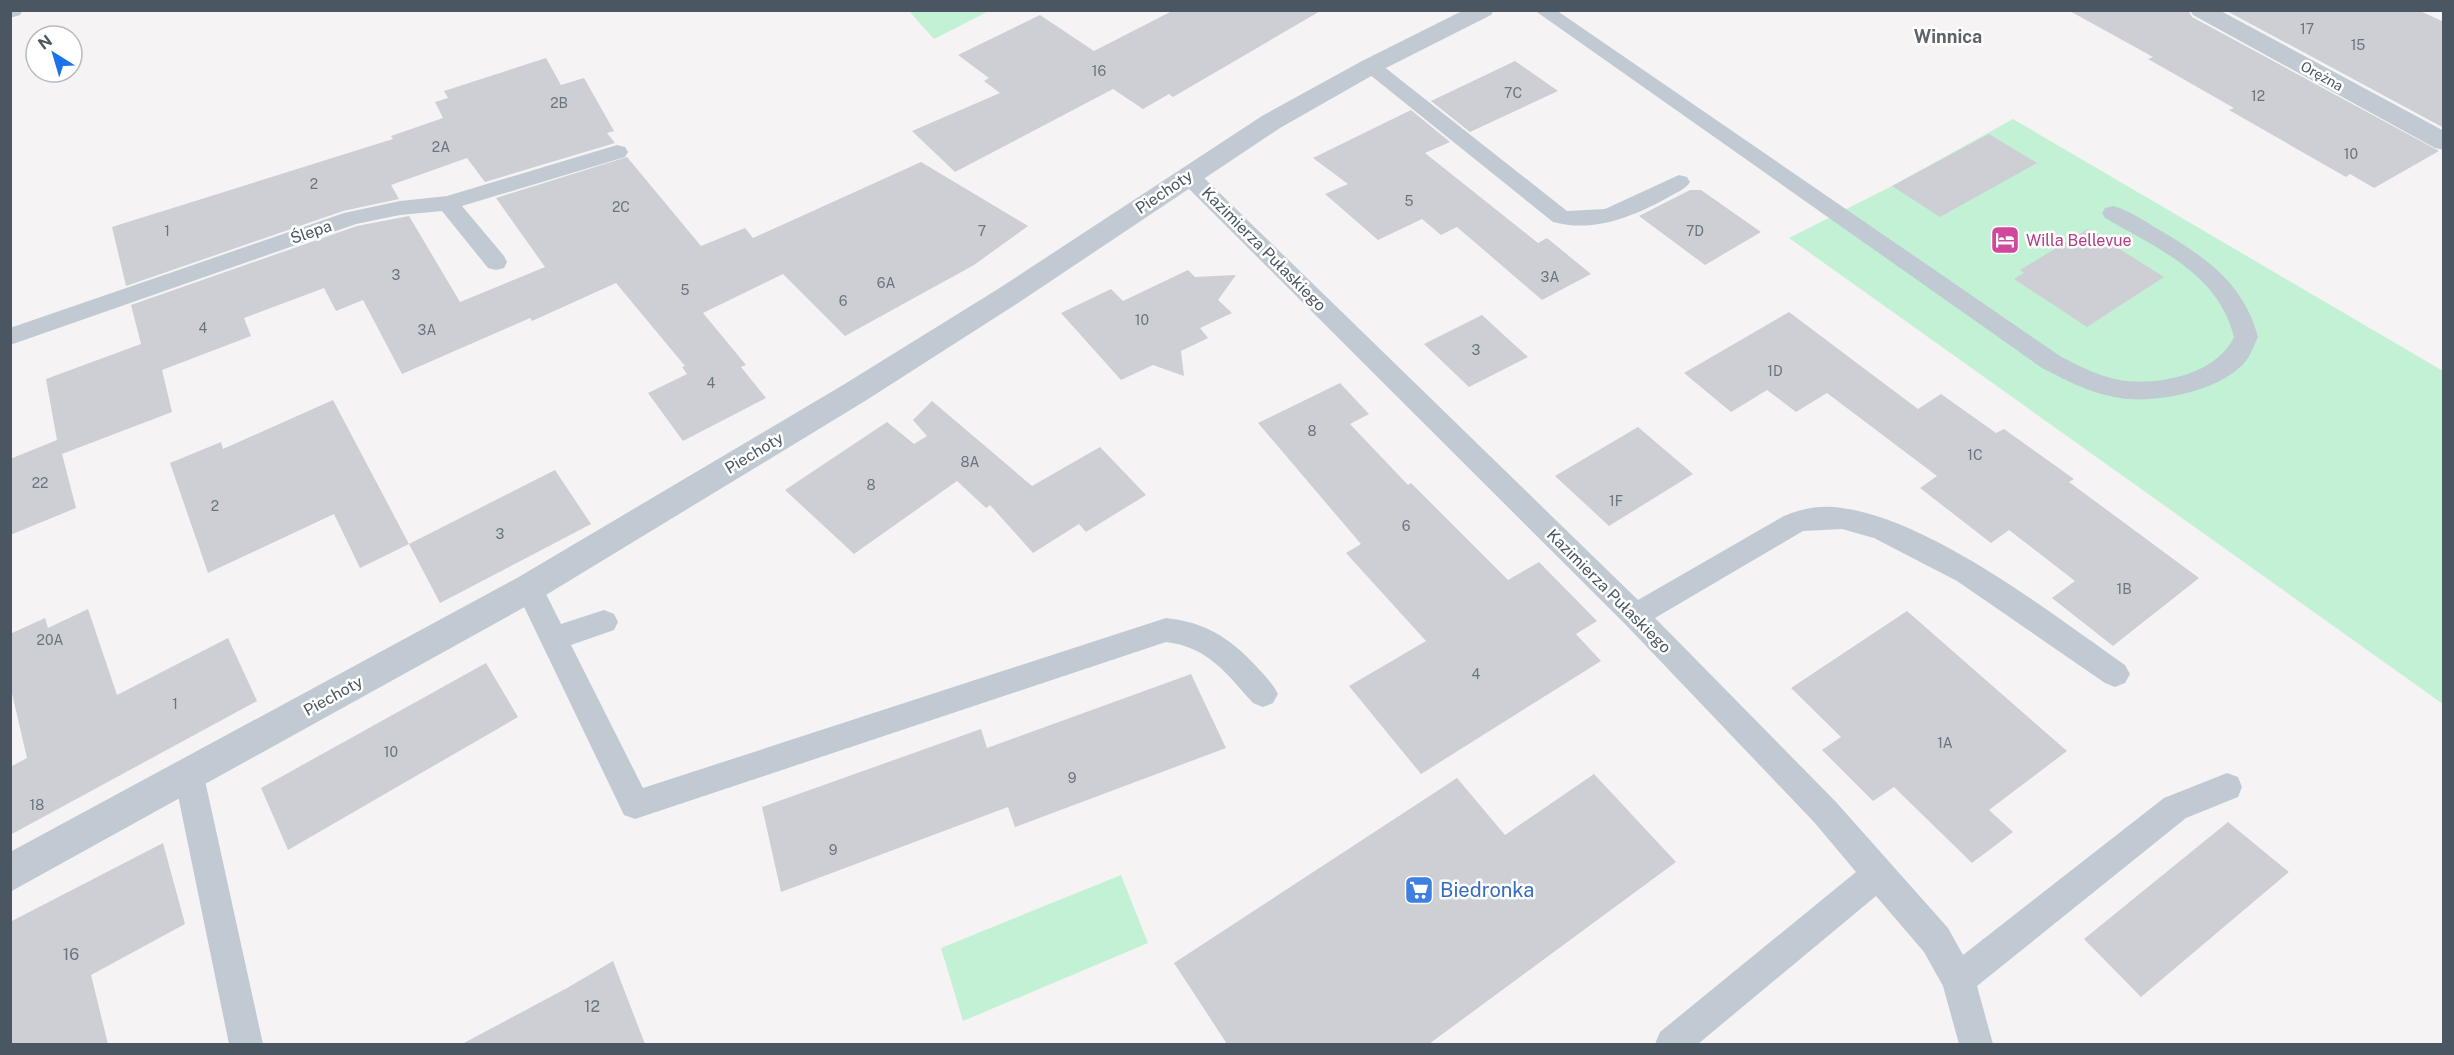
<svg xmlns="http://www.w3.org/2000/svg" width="2454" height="1055" viewBox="0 0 2454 1055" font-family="'Public Sans',sans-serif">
<rect width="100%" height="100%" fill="#f5f3f3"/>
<path fill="#c3f1d5" d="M909,11h80l-55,28z
M2013,119l430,252v333l-654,-466 103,-52z
M1121,875l27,68 -185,78 -22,-73z"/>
<path fill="#cdcfd5" d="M1174,10h148l-149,87 -4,-3 -26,15 -30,-20 -158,83 -43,-41 88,-38 -16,-12 5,-3 -31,-23 82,-40 54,36z
M2068,10h120l4,7 247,134 -65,37 -24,-14 -4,3 -117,-67 5,-2 -86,-49 5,-2z
M2225,10h193l26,12v106z
M546,58l15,27 23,-7 30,53 -7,2 8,10 -130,39 -18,-24 -76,27 8,14 -56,12 -217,75 -14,-59 281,-88 -2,-3 52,-18 -8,-16 13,-4 -4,-7z
M1515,61l43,30 -88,41 -39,-31z
M1411,110l39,32 -25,11 113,90 9,-5 44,36 -49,26 -85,-73 -16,8 -19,-16 -44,21 -53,-46 23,-10 -35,-26z
M1989,134l48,29 -97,54 -48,-31z
M627,157l74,89 44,-18 8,10 168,-76 107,64 -54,39 -129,71 -62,-62 -80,39 43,52 -5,2 25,31 -83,43 -35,-48 39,-19 -5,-7 3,-1 -69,-83 -84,38 -2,-3 -128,56 -39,-74 -27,11 -12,-23 -80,30 7,18 -89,34 10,42 -110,42 14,54 -66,27v-76l47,-19 -11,-61 95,-35 -10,-39 226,-79 52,-10 51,86 85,-35 -49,-69z
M1690,190h11l60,42 -56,33 -66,-49z
M2088,229l76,48 -77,50 -73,-48 10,-6 -4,-3z
M1188,270l7,7 41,-2 -18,25 14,13 -32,15 8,10 -27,13 3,25 -31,-11 -32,15 -60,-67 50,-24 12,12z
M1789,312l129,97 23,-15 55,39 8,-4 70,50 -5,3 130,96 -86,68 -61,-48 23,-17 -66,-51 -18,13 -71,-55 17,-12 -110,-83 -31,19 -29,-22 -36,22 -47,-39z
M1482,315l46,42 -59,30 -45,-43z
M1340,383l29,31 -19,10 58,61 3,-2 97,97 31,-18 58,59 -21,13 25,27 -180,113 -72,-88 77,-45 -80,-88 15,-9 -103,-121z
M333,400l76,144 -49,24 -26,-54 -126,59 -38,-110 51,-21 2,7z
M932,401l100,85 68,-39 46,48 -60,37 -7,-8 -46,29 -43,-48 -4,3 -29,-27 -103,73 -69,-64 102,-68 27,22 13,-8 -14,-16z
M1638,427l55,47 -84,52 -54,-50z
M555,470l36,54 -151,79 -31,-59z
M88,609l29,86 111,-57 29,63 -247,134v-68l17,-9 -17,-73v-51l35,-16 3,10z
M1907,611l160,140 -78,59 24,22 -41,31 -78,-76 -21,14 -51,-51 19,-13 -50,-49z
M486,663l32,54 -230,133 -27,-62z
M1191,674l35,74 -211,79 -7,-20 -227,85 -19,-85 219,-78 6,19z
M1594,774l82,88 -247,182h-202l-53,-81 283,-185 48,57z
M2228,822l61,50 -148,125 -57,-58z
M163,843l22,81 -94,51 17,69h-98v-122z
M613,961l32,83h-183l105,-56z"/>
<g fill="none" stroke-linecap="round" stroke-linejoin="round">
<path fill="#c1cad2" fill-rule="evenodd" d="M1534,10h22l504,346c19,10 38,20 60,24 38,6 96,-5 114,-43 -16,-64 -76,-88 -129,-119l-3,-5 3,-5 8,-2c16,4 31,15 45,23 46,27 86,54 100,108 -4,8 -7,18 -13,25 -24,29 -90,42 -125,36 -28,-4 -53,-17 -78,-30z
M1371,60l7,2 189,149 38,-2 74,-34 8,2 3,5c-5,8 -15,11 -23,16 -35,19 -73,35 -114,24l-189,-152 -3,-4 3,-4z
M617,145l8,2 3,5 -3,5 -163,49 42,50 3,6 -3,6 -8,2 -8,-2 -46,-57 -42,4 -44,9 -346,121v-17l334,-115 56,-12 47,-5z
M1189,169l8,2 441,429 146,-84c19,-8 38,-11 58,-8 89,12 209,105 283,157l5,9 -5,9 -10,4 -10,-4 -148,-102 -83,-43 -32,-9 -39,2 -148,87 181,184 112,126 15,27 201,-157 63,-25 11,4 4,10 -4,10 -52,21 -209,168 16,58h-34l-16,-58 -19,-34 -48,-56 -178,148h-43l5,-12 196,-160 -42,-50 -189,-198 -444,-443 -3,-5 3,-5z
M529,576l10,4 22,44 43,-14 10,4 4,8 -4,8 -43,15 72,143 523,-170c38,4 63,19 89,47 8,9 17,17 23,29l-5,9 -10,4 -10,-4c-27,-30 -45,-56 -87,-61l-531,177 -11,-4 -109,-227 4,-8z
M189,762l11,4 4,10 59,268h-34l-55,-268 4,-10z"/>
<path fill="#c1cad2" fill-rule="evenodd" d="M1464,10h30l-3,5 -111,56 -100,57 -262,175 -153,98 -324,197 -531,294v-40l507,-274 326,-193 155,-96 264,-173 100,-55z
M2190,10h29l225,121v19l-9,-2 -242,-133z"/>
<path fill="#c1cad2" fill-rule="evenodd" d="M10,10h13l-3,5 -10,3z"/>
</g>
<defs>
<g id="hotel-square" transform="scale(1.5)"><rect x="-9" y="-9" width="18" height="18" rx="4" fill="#d1479c" stroke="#fff"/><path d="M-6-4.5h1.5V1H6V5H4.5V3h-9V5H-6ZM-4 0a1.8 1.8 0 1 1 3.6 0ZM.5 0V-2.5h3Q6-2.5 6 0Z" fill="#fff"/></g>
<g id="supermarket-square" transform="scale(1.5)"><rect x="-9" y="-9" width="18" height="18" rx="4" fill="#3f7fe0" stroke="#fff"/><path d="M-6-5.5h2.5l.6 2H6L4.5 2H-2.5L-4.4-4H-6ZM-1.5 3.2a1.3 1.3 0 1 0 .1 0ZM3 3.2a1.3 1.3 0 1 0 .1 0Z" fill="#fff"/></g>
</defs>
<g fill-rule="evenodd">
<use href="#hotel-square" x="2005" y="240"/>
<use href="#supermarket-square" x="1419" y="890"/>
</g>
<g text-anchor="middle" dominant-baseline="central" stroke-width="5" stroke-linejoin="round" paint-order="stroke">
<g font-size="14" fill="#6b747e">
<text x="2307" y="29">17</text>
<text x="2358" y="45">15</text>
<text x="1099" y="71">16</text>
<text x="1513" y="93">7C</text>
<text x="2258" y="96">12</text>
<text x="559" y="103">2B</text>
<text x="441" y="147">2A</text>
<text x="2351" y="154">10</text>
<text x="314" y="184">2</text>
<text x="1409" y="201">5</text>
<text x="621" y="207">2C</text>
<text x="167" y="231">1</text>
<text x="982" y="231">7</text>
<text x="1695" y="231">7D</text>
<text x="396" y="275">3</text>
<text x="1550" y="277">3A</text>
<text x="886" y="283">6A</text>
<text x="685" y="290">5</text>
<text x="843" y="301">6</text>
<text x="1142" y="320">10</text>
<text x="203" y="328">4</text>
<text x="427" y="330">3A</text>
<text x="1476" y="350">3</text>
<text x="1775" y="371">1D</text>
<text x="711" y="383">4</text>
<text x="1312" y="431">8</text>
<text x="1975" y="455">1C</text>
<text x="970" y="462">8A</text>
<text x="40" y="483">22</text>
<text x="871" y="485">8</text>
<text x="1616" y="501">1F</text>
<text x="215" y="506">2</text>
<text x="1406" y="526">6</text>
<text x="500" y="534">3</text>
<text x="2124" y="589">1B</text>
<text x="50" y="640">20A</text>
<text x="1476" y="674">4</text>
<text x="175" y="704">1</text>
<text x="1945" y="743">1A</text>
<text x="391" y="752">10</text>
<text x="1072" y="778">9</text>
<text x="37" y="805">18</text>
<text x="833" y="850">9</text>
</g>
<g font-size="14" fill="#4a5661" stroke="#fff">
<text transform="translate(2322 76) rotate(29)">Orężna</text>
</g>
<g font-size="16" fill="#4a5661" stroke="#fff">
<text transform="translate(1164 192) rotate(-34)">Piechoty</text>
<text transform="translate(311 232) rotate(-19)">Ślepa</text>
<text transform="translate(1264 249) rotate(45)">Kazimierza Pułaskiego</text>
<text transform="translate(754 453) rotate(-31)">Piechoty</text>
<text transform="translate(1609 591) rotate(45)">Kazimierza Pułaskiego</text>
<text transform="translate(333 696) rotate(-29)">Piechoty</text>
</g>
<g font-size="16" fill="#b23c85" stroke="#fff" text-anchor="start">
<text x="2026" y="240">Willa Bellevue</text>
</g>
<g font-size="16" fill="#6b747e">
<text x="71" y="954">16</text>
<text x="592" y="1006">12</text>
</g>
<g font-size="18" font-weight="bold" fill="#5f6368" stroke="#fff">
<text x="1948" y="36">Winnica</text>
</g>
<g font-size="20" fill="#366cbe" stroke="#fff" text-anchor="start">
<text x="1440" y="890">Biedronka</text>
</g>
</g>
<rect width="2454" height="1055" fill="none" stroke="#4a5661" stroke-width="24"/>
<g transform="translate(54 54) rotate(323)"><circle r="28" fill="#ffffff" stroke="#b7bbc0" stroke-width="1.5"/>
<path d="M0-4.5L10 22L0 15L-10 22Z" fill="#1a73e8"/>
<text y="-9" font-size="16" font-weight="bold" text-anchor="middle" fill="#4a5661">N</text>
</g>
</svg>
